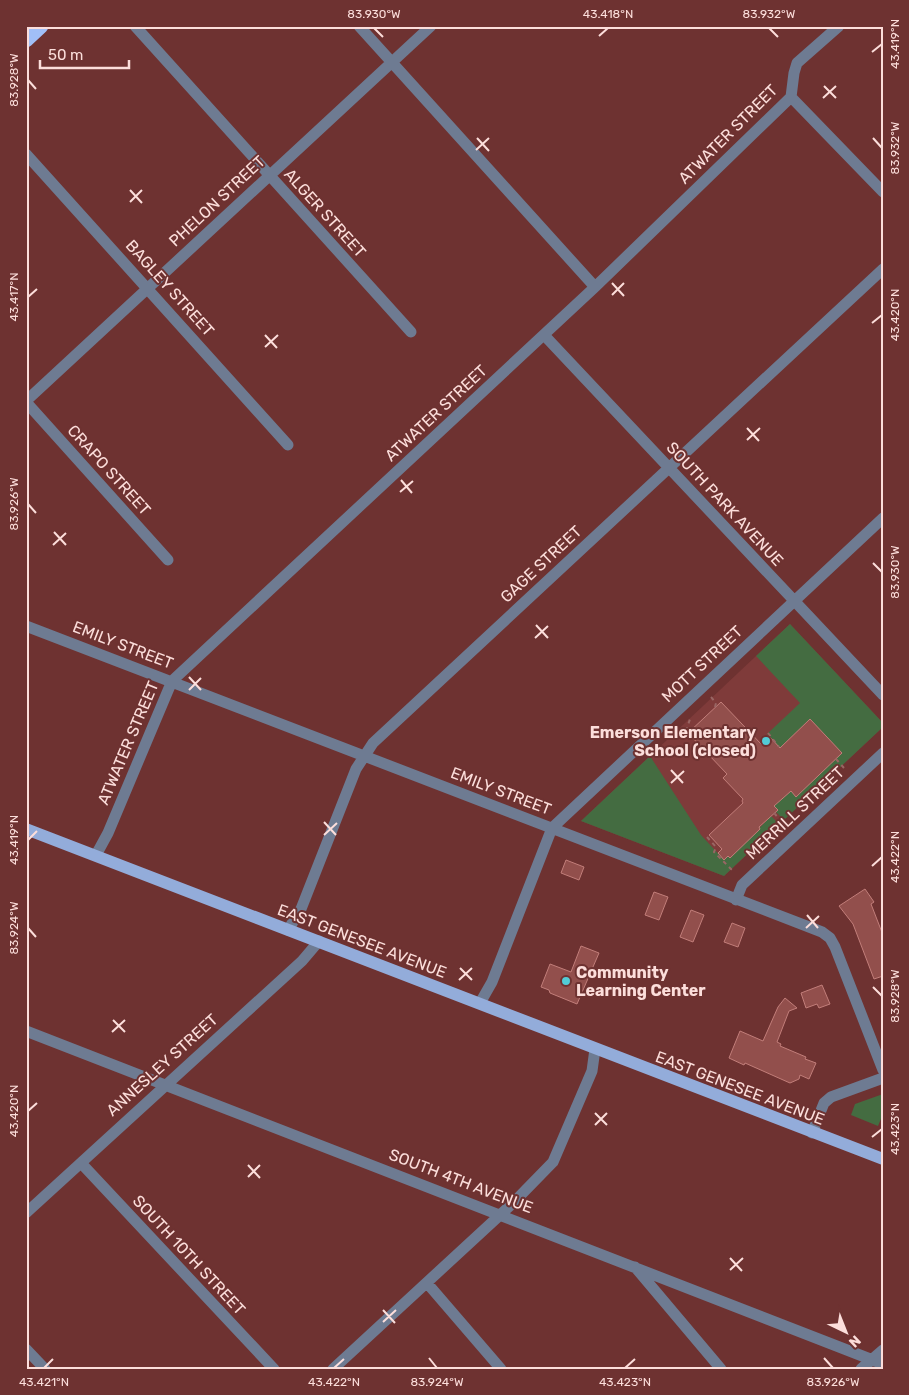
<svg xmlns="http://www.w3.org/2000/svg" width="909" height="1395" viewBox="0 0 909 1395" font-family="Rubik,sans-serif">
<rect width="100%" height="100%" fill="#6e3231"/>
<path fill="#7f3b3a" d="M790,624l93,99v4l-159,149 -143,-55z"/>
<path fill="#446c41" d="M790,624l93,99v4l-99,93 -8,-8 1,-2 -3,-4 17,-15 5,5 46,-43 -32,-34 -30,29 -13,-14 33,-31 -44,-47z
M650,756l51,79 23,25 4,-4 2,2 41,-42 8,8 -55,52 -143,-55z
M883,1094v20l-5,12 -27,-11 4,-11z"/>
<path fill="#924f4c" stroke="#c27e7a" d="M721,702l41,43 8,-8 10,11 30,-29 32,34 -46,44 -5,-6 -17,15 4,4 -19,17 1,2 -30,29 -2,-2 -4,4 -6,-7 4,-4 -13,-14 34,-32 -1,-2 1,-2 -20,-21 4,-4 -39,-41z
M566,860l18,7 -5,13 -18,-7z
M865,889l9,13 -3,2 12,31v41l-9,3 -21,-55 -14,-18z
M654,892l14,5 -9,23 -14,-5z
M691,910l13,5 -11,27 -13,-5z
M732,923l13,5 -7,19 -14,-5z
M581,946l18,7 -22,51 -27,-11 -1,-3 -8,-3 9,-23 21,8z
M822,985l8,19 -11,4 -2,-4 -11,4 -5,-15z
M785,998l12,10 -8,3 -12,31 4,2 -1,2 26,11 -1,2 11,4 -7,16 -9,-4 -1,4 -9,4 -45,-20 -1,2 -15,-7 11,-27 23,10 15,-34z"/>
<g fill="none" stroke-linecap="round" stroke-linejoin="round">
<path stroke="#996664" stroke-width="2" stroke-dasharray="4 4" stroke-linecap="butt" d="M711,697l5,6 -1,4
M686,731l5,-15
M768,733l11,14
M836,759l8,9
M774,813l10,11
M707,837l9,10 -2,5 20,20"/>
<path stroke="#6e7b92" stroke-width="11" d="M135,26l276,306
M359,26l236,261
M791,97l92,95
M26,154l262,291
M544,335l339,360
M26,401l405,-375
M26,402l142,158
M26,626l796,306 8,6 5,9 48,123
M96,855l12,-22 64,-152 423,-394 196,-190 3,-24 3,-10 42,-37
M736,900l6,-15 141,-132
M288,930l13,-21 55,-140 17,-26 510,-474
M480,1003l12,-21 60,-154 331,-310
M26,1031l857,333
M812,1133l12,-30 7,-6 52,-19
M81,1163l193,206
M26,1213l276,-252 17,-20
M635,1267l86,102
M427,1283l74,86
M26,1349l19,20
M333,1369l180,-166 40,-41 39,-91 3,-22
M861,1369l22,-19"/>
<path stroke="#93acda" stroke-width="12" d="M26,829l857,330"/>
<path stroke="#a1bff7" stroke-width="15" d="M26,40l15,-14"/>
</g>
<path fill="none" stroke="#fcdedb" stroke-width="2" d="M374,28l9,9M769,28l9,9M599,36l9,-8M872,52l10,-8M28,80l8,9M824,86l12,12M823,98l13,-12M477,138l12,13M873,138l9,10M476,150l13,-12M130,190l12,13M130,202l12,-12M612,283l12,13M612,295l12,-12M28,297l9,-8M872,323l10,-8M265,335l12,13M265,347l13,-12M747,428l12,13M747,440l13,-12M401,480l11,13M400,492l13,-11M28,504l8,9M54,532l12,13M53,545l13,-12M873,563l9,9M536,625l12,13M535,638l13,-12M189,677l12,13M189,690l12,-12M671,770l12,13M671,783l13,-12M324,822l12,13M324,835l13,-12M28,840l9,-9M872,866l10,-9M807,915l11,13M28,928l8,9M806,928l13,-12M460,968l12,12M459,980l13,-12M873,987l9,9M113,1020l12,12M112,1032l13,-12M28,1111l9,-8M595,1113l12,12M595,1125l12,-12M872,1137l10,-8M248,1165l12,13M248,1177l12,-12M730,1258l12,13M730,1270l13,-12M383,1310l12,13M383,1322l13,-12M429,1358l8,10M824,1358l9,10M44,1368l9,-9M334,1368l10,-9M625,1368l10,-9"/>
<g fill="#52ccd6" stroke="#6e3231" stroke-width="2">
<circle cx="766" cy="741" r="5"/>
<circle cx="566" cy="981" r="5"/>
</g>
<g text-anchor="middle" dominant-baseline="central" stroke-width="4" stroke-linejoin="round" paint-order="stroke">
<g font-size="16" fill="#fcdedb" stroke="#6e3231">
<text transform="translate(728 134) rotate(-45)">ATWATER STREET</text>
<text transform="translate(217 201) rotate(-43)">PHELON STREET</text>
<text transform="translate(325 213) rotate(48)">ALGER STREET</text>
<text transform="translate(170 288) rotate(48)">BAGLEY STREET</text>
<text transform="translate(436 413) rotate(-43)">ATWATER STREET</text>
<text transform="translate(109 470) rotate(48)">CRAPO STREET</text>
<text transform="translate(725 504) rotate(47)">SOUTH PARK AVENUE</text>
<text transform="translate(541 564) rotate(-43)">GAGE STREET</text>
<text transform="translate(123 645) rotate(21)">EMILY STREET</text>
<text transform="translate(702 664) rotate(-43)">MOTT STREET</text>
<text transform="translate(128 743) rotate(-67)">ATWATER STREET</text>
<text transform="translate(501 791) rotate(21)">EMILY STREET</text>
<text transform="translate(795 813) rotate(-43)">MERRILL STREET</text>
<text transform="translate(362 941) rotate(21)">EAST GENESEE AVENUE</text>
<text transform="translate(162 1065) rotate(-42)">ANNESLEY STREET</text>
<text transform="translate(740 1088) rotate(21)">EAST GENESEE AVENUE</text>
<text transform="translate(461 1181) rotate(21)">SOUTH 4TH AVENUE</text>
<text transform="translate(189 1255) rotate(47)">SOUTH 10TH STREET</text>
</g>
<g font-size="16" font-weight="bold" fill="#fcdedb" stroke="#6e3231" text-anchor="end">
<text x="756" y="732">Emerson Elementary<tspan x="756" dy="18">School (closed)</tspan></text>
<text x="576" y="972" text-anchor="start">Community<tspan x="576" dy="18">Learning Center</tspan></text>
</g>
</g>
<rect width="909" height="1395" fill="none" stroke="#6e3231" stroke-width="55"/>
<g transform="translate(846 1332) rotate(137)" stroke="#6e3231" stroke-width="4" paint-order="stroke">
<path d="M0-4L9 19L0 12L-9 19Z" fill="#fcdedb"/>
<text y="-8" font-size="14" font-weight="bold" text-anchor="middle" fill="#fcdedb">N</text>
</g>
<path d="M40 60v8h89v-8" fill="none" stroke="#fcdedb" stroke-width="2.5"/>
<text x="48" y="60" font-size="15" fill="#fcdedb" stroke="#6e3231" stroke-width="4" paint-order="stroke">50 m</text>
<rect x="28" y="28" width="854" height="1340" fill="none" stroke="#fcdedb" stroke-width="2"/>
<g font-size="12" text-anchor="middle" fill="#fcdedb">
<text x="374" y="18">83.930°W</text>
<text x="608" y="18">43.418°N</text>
<text x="769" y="18">83.932°W</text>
<text transform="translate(895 44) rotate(-90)" y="4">43.419°N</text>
<text transform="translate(14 80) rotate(-90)" y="4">83.928°W</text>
<text transform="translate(895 148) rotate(-90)" y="4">83.932°W</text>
<text transform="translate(14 297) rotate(-90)" y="4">43.417°N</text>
<text transform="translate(895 315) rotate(-90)" y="4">43.420°N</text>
<text transform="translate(14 504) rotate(-90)" y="4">83.926°W</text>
<text transform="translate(895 572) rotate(-90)" y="4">83.930°W</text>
<text transform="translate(14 840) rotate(-90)" y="4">43.419°N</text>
<text transform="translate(895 857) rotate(-90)" y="4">43.422°N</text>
<text transform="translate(14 928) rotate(-90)" y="4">83.924°W</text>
<text transform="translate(895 996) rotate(-90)" y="4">83.928°W</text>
<text transform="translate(14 1111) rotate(-90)" y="4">43.420°N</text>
<text transform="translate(895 1129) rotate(-90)" y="4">43.423°N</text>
<text x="44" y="1386">43.421°N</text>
<text x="334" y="1386">43.422°N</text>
<text x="437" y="1386">83.924°W</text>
<text x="625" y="1386">43.423°N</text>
<text x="833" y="1386">83.926°W</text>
</g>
</svg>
